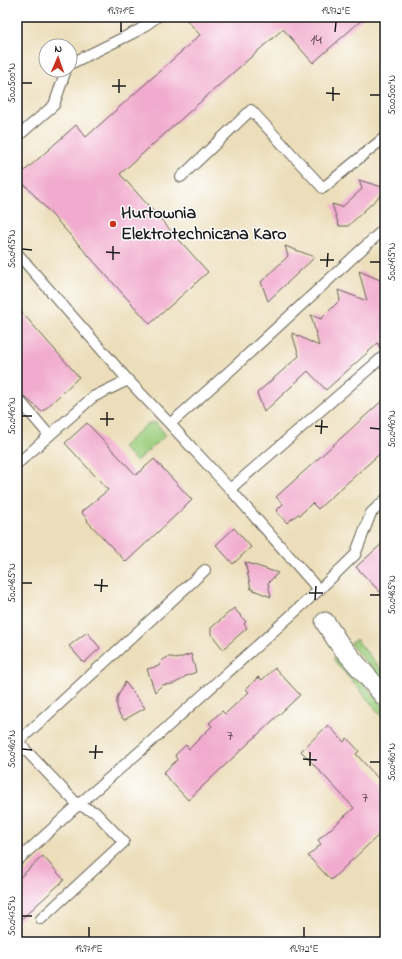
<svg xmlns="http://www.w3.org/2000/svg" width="402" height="959" viewBox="0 0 402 959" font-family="'Indie Flower',sans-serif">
<rect width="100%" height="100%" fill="#fff"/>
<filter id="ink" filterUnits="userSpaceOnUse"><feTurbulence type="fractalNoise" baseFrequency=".025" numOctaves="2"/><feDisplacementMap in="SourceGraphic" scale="8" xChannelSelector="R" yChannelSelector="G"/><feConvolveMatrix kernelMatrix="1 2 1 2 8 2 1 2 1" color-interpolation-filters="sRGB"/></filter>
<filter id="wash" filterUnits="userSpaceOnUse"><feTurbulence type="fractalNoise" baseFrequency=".012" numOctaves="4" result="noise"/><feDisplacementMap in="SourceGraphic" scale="16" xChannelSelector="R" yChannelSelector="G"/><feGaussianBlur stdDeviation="0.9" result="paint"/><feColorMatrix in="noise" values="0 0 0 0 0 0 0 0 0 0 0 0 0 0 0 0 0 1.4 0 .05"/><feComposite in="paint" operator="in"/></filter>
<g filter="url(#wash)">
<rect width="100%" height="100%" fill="#ecdeba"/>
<path fill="#9dcf7f" stroke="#5c764e" d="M155,422l11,13 -30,26 -14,-14 24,-22z
M356,639l29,35v11l-35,-41z
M338,654l47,54v12l-52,-61z"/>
<g id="blocks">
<path fill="#f1abce" d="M184,17h181l-52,46 -30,-34 -65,57 -98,88 88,98 -58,52 -132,-147 58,-52 10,12 114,-102z
M359,180l26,8v3l-37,35h-9l-7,-22 10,3 20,-18z
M285,246l30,11 -47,44 -7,-19 27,-26z
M359,271l26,11v66l-5,1 -2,-6 -52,47 -18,-19 -44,41 -7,-19 42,-37 -7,-23 27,13 -8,-31 10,4 19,-19 -2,-10 29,11z
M17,307l62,70 -37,35 -25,-22z
M385,398v51l-67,60 -6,-6 -12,12 -2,-1 -11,9 -11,-12 7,-7 -7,-7z
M87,423l49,52 18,-16 38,41 -66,62 -39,-41 1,-1 -7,-8 27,-22 -43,-47z
M234,528l17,19 -18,17 -17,-19z
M385,541v56l-29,-30z
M245,562l33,11 -10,10 3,14 -20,-8z
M234,608l12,14 -2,2 3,4 -24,21 -12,-15v-6z
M87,632l13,16 -16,15 -15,-17z
M191,654l5,18 -12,5 -3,3 -8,4 -11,1 -7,7 -8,-23 12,-3 2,-4 3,-3 4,-2h4l4,2z
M275,668l25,27 -112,105 -25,-27 14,-13 -2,-5 11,-10 3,4 23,-23 -3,-3 13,-12 3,3 24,-22 -3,-3 12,-12 4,3z
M125,682l20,26 -21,12 -5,-6 -2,-8v-8z
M328,725l16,17 3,-4 12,13 -3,3 29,32v43l-54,51 -23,-24 13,-12 -3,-4 36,-32 -53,-57z
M43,856l21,24 -47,43v-43z"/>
</g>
</g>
<g filter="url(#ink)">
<use href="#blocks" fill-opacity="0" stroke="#656053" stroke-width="1"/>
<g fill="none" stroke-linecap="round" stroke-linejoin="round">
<g stroke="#656053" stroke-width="12">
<path id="lane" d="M70,64l69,-34 18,-13
M17,137l37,-32 12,-35
M181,177l70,-67 72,78 62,-51
M17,253l111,127 42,44 60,65
M20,401l29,34
M170,424l63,-56 152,-140
M17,464l76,-67 35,-17
M319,590l-89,-101 155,-134
M17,741l61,64 17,7 29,30 -83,77
M18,742l187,-172
M17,861l61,-56 67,-58 174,-157 36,-35 16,-42 14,-13"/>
</g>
<g stroke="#656053" stroke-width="21">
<path id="street" d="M325,622l15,23 45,52"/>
</g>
<use href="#lane" stroke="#fff" stroke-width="10"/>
<use href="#street" stroke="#fff" stroke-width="19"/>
</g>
</g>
<path fill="none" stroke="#1c1c1c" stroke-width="1.5" d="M121,32v-10M335,32l1,-10M22,83h10M112,86h14M119,93v-14M326,93l14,1M370,95h10M333,101v-14M22,249l10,1M106,252l14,1M113,260v-14M320,260h14M370,262h10M327,267l1,-14M22,416h10M100,419h14M107,426v-14M315,426l13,1M370,428l10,1M321,434l1,-14M22,583h10M94,585l14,1M101,592l1,-13M309,593h14M370,595h10M315,600l1,-14M22,749l10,1M89,752h14M95,759l1,-14M303,759l14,1M370,762h10M310,766v-14M22,916h10M89,937v-10M304,937v-10"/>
<circle fill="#c8321e" stroke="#fff" stroke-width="1.5" cx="113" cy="224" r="4"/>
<g text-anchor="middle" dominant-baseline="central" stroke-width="3" stroke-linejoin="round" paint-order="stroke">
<g font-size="16" fill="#514048">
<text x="316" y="40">14</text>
<text x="230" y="736">7</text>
<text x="365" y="798">7</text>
</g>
<g font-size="18" font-weight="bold" fill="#1c1c1c" stroke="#fff" text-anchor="start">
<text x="121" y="214">Hurtownia<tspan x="121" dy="21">Elektrotechniczna Karo</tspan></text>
</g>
</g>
<rect width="402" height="959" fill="none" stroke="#fff" stroke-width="44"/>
<g transform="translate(58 58) rotate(2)"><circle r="19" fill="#ffffff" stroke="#a4a4a4"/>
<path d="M0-3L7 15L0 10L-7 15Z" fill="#c8321e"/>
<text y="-6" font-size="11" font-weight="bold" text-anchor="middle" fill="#1c1c1c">N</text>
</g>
<rect x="22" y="22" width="358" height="915" fill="none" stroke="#1c1c1c" stroke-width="1.5"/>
<g font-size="10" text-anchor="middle" fill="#1c1c1c">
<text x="121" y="14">19.971°E</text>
<text x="336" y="14">19.972°E</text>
<text transform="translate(11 83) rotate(-90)" y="4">50.0500°N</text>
<text transform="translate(391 95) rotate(-90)" y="4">50.0500°N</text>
<text transform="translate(11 249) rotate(-90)" y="4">50.0495°N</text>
<text transform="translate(391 262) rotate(-90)" y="4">50.0495°N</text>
<text transform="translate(11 416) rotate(-90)" y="4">50.0490°N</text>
<text transform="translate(391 429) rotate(-90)" y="4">50.0490°N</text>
<text transform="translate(11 583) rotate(-90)" y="4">50.0485°N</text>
<text transform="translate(391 595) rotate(-90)" y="4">50.0485°N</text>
<text transform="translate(11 749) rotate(-90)" y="4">50.0480°N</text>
<text transform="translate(391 762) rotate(-90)" y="4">50.0480°N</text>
<text transform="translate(11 916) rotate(-90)" y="4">50.0475°N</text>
<text x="89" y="952">19.971°E</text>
<text x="304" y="952">19.972°E</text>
</g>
</svg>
